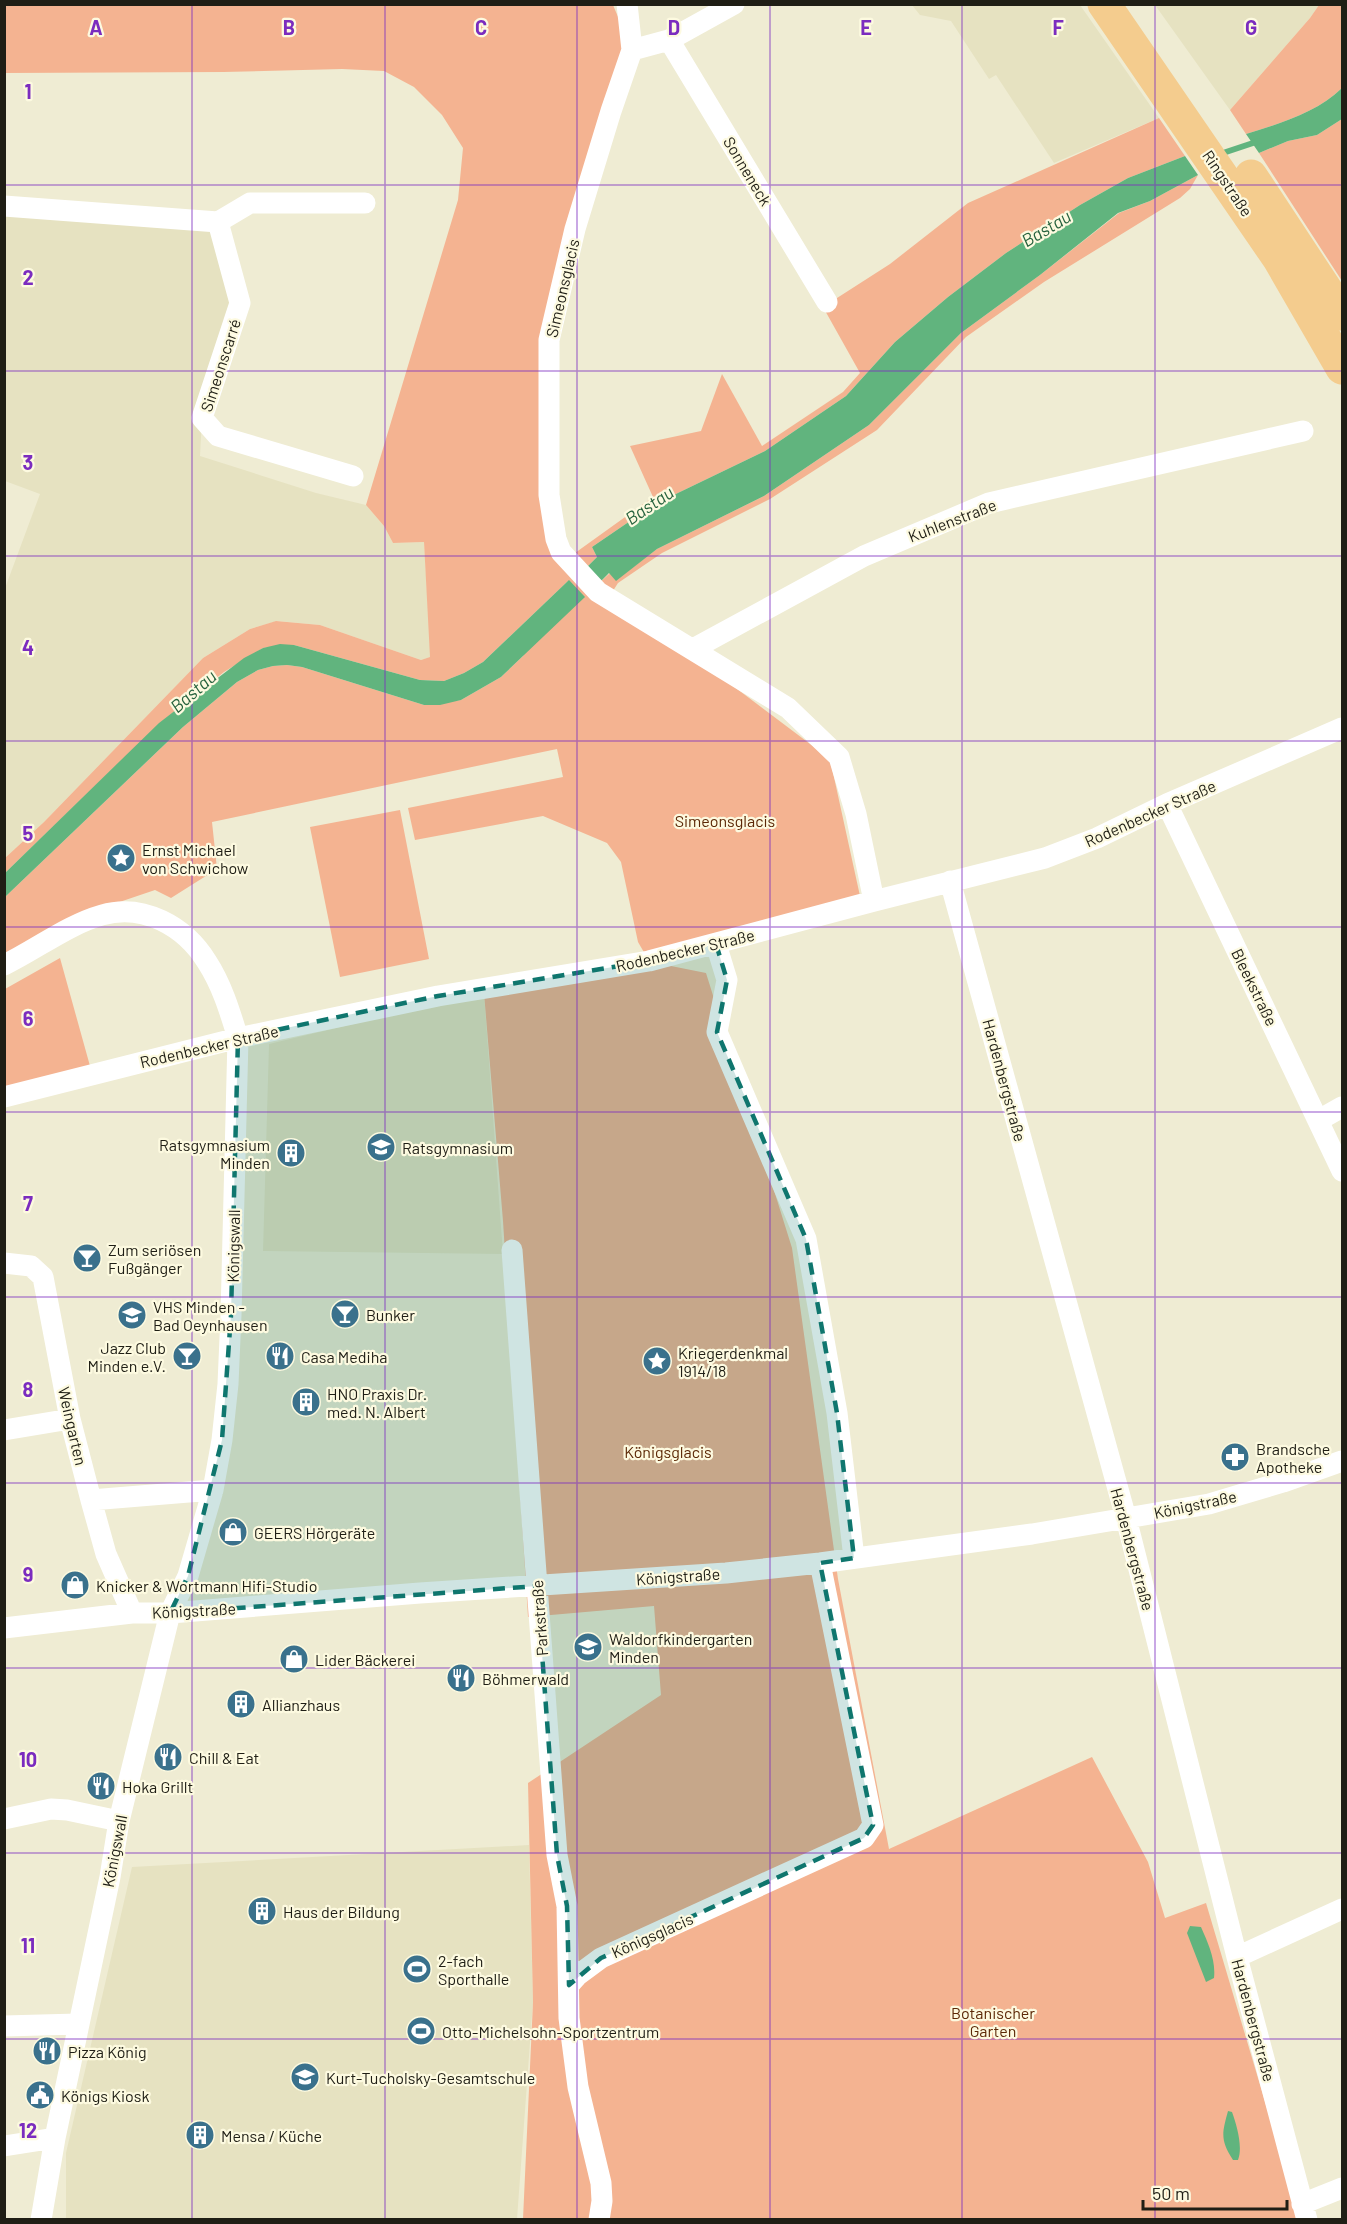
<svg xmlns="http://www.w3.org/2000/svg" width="1347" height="2224" viewBox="0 0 1347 2224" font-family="Barlow,sans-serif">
<rect width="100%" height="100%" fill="#efecd3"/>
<path fill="#e6e2c1" d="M912,5h168l79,113 -105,45 -58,-88 -7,4 -38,-58 -31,-6z
M1155,5h164l-9,13 -80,92z
M5,207l213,15 22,81 -38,115 -2,38 116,37 50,12 18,21 9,17 31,-1 7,115 -10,3 -101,-35 -43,-4 -27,8 -47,29 -159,164 -39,36 -1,-267 36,-97 -35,-13z
M484,993l19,261 -240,-3 6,-207z
M529,1845l4,157 -16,217 -451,1v-67l66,-286z"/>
<path fill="#f4b391" d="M5,5h608l19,45 -83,290 4,211 45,33 12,-11 6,7 41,-31 107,-53 105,-71 92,-92 79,-58 79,-62 31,-12 48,-26 -8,14 -10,9 -136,84 -78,55 -89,93 -107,69 -108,54 -44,30 -7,11 219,165 30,137 -209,66 55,11 86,275 46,331 51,270 203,-92 56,105 17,56 41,-15 82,276 10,40h-775l10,-217 -5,-219 133,-88 -7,-89 -126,11 -25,-396 -19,-228 165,-32 -11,-19 -17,-80 -14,-19 -64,-27 -128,24 -7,-32 155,-31 -6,-28 -345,73 5,47 -46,29 -16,-8 -68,23 -82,42v-58l178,-170 54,-45 21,-12 15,-4 14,-1 15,2 122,38 37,-5 40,-23 22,-21 45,-75 -85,81 -19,11 -20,8 -24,-1 -126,-35 -31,3 -39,24 -64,51 -155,150v-15l39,-36 159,-164 47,-29 26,-8 44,4 101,35 9,-3 -6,-115 -31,1 -9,-17 -18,-21 92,-305 5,-52 -21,-33 -28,-28 -30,-16 -42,-2 -119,3 -218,1z
M1319,5h23v83c-24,24 -63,36 -96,46l-16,-24 80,-92z
M1159,118l26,38 -57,22 -48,27 -74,48 -58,44 -53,45 -49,54 -81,55 -110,53 -63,43 5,10 -13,13 -9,-17 78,-56 -23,-51 71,-15 21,-57 40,72 81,-54 17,-19 -37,-66 67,-43 78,-61z
M1342,119v162l-83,-128 29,-12 29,-6z
M400,810l29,149 -89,18 -30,-150z
M60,958l30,108 -85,23v-100z"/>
<path fill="#61b47e" d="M1342,88v31l-25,16 -29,6 -29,12 -13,-19c33,-10 72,-22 96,-46z
M1185,156l13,19 -48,26 -32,12 -78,62 -79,58 -92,92 -105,71 -107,53 -41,32 -7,-8 -11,11 -14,-14 13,-13 -5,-10 63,-43 110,-53 81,-55 49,-54 53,-45 58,-44 74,-48 48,-27z
M569,580l16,17 -84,80 -40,23 -21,5h-16l-122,-38 -15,-2 -14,1 -15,4 -21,12 -54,45 -178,170v-24l154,-150 22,-17 63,-48 19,-10 17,-4 14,1 126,35 24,1 20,-8 19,-11z
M1190,1926l11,1c7,16 15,33 13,51l-8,4 -19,-49z
M1228,2111l4,1c5,14 11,35 6,48h-5c-13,-20 -11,-27 -5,-49z"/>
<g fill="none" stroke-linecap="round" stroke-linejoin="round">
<path stroke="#61b47e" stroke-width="6" d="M1220,154l39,-13"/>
<path stroke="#fff" stroke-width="21" d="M627,4l5,46 -21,61 -36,118 -26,111v155l7,44 5,13 37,40 190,116 51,49 17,57 18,87
M669,40l158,262
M632,50l37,-10 65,-36
M4,206l214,16 32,-19h115
M218,222l22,81 -38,115 16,18 135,40
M693,649l171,-93 125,-53 314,-72
M1167,804l175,367
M950,881l176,637 111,439 70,263
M716,944l11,36 -10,52 89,207 31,174 17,145
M4,965c33,-16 63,-40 98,-50 41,-12 83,11 105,47 15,23 23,50 31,76l-7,277 -3,69 -6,56 -9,50 -25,86 -18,37 -51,208 -9,56 -55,261 -14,82
M4,1097l234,-59 200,-42 211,-35 225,-60 171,-43 52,-20 70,-34 175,-76
M1319,1120l23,-13
M512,1250l45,605 10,51 2,112 9,69 23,96 1,18 -3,19
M4,1263l27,3 12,11 27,142 21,81 15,54 26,59
M4,1430l66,-11
M91,1500l122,-10
M4,1628l128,-15h38l250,-20 306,-20 94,-10 212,-29 177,-30 74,-22 59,-21
M4,1819l47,-10 16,1 52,11
M1237,1957l105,-48
M569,1985l9,-10 23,-17 263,-120 9,-13 -53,-262
M4,2026l74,-2
M4,2146l51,-8
M1302,2204l40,-16"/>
<path stroke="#f4cc8e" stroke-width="33" d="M1104,4l175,255 63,109
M1251,176l91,138"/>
</g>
<path fill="#0f766e" fill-opacity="0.2" stroke="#0f766e" stroke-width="4.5" stroke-dasharray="12 8" stroke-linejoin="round" d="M716,944l11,36 -10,52 89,207 31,174 17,145 -34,5 53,262 -9,13 -263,120 -32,27 -2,-79 -10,-51 -20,-269 -367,27 18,-37 34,-136 9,-125 7,-277 200,-42 211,-35z"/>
<path fill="none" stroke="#7b2cbf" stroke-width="1.5" stroke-opacity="0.55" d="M192,4v2216M385,4v2216M577,4v2216M770,4v2216M962,4v2216M1155,4v2216M4,185h1338M4,371h1338M4,556h1338M4,741h1338M4,927h1338M4,1112h1338M4,1297h1338M4,1483h1338M4,1668h1338M4,1853h1338M4,2039h1338"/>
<defs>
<g id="sight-disc" transform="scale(1.5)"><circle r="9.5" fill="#3a718c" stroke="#fdfae0"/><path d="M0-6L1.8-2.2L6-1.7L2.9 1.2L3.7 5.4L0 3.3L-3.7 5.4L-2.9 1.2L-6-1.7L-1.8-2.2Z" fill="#fff"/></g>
<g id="school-disc" transform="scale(1.5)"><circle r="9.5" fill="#3a718c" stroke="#fdfae0"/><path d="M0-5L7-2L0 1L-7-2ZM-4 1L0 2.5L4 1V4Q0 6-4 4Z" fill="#fff"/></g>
<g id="building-disc" transform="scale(1.5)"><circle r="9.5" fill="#3a718c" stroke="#fdfae0"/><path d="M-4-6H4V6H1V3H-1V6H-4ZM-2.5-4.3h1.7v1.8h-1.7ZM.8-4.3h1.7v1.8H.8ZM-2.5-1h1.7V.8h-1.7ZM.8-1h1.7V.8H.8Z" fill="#fff"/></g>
<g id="bar-disc" transform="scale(1.5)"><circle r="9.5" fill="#3a718c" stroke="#fdfae0"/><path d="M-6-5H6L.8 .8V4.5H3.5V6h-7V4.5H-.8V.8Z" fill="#fff"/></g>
<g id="university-disc" transform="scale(1.5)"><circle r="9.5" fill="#3a718c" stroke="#fdfae0"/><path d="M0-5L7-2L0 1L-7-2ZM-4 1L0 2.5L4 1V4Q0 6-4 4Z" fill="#fff"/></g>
<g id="restaurant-disc" transform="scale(1.5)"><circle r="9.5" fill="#3a718c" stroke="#fdfae0"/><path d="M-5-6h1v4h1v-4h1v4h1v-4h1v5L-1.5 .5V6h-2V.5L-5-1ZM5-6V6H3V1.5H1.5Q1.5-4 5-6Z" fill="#fff"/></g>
<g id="pharmacy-disc" transform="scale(1.5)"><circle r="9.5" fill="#3a718c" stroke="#fdfae0"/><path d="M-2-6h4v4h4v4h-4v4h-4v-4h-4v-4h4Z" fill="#fff"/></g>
<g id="shop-disc" transform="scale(1.5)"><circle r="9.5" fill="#3a718c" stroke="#fdfae0"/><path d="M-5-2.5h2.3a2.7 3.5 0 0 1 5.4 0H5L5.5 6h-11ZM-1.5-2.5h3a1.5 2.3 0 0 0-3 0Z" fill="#fff"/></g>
<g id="stadium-disc" transform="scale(1.5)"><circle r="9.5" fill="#3a718c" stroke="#fdfae0"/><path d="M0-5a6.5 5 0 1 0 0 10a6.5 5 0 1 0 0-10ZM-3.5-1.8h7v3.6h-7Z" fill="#fff"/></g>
<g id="civic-disc" transform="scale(1.5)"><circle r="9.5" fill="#3a718c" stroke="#fdfae0"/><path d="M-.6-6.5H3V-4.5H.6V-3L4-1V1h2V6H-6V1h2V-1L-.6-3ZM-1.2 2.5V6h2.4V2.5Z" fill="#fff"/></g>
</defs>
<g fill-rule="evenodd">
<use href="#sight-disc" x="121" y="858"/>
<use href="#school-disc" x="381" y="1147"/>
<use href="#building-disc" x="291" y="1153"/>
<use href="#bar-disc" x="87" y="1258"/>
<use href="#bar-disc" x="345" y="1314"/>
<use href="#university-disc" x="132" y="1315"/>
<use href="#bar-disc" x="187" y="1356"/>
<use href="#restaurant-disc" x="280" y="1356"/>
<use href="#sight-disc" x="657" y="1361"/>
<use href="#building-disc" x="306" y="1402"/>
<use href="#pharmacy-disc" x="1235" y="1457"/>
<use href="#shop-disc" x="233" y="1532"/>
<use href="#shop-disc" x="75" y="1585"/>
<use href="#school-disc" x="588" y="1647"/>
<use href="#shop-disc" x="294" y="1659"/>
<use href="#restaurant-disc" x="461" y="1678"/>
<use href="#building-disc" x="241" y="1704"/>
<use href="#restaurant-disc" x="168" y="1757"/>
<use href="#restaurant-disc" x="101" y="1786"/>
<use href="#building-disc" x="262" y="1911"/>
<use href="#stadium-disc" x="417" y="1969"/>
<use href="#stadium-disc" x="421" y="2031"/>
<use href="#restaurant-disc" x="47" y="2051"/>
<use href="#school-disc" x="305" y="2077"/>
<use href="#civic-disc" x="40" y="2095"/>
<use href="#building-disc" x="200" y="2135"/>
</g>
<g text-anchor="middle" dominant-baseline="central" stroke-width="4.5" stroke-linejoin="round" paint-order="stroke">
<g font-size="16" fill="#1f1e15" stroke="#fdfae0">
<text transform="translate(748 171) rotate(59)">Sonneneck</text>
<text transform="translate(1228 183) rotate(56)">Ringstraße</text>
<text transform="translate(562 288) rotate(-77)">Simeonsglacis</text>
<text transform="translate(220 365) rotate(-72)">Simeonscarré</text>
<text transform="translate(952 520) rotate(-21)">Kuhlenstraße</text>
<text transform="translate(1150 813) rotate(-24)">Rodenbecker Straße</text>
<text transform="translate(685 950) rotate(-13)">Rodenbecker Straße</text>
<text transform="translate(1255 987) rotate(64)">Bleekstraße</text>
<text transform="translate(209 1046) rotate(-13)">Rodenbecker Straße</text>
<text transform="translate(1005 1080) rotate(75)">Hardenbergstraße</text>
<text transform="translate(233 1246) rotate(-89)">Königswall</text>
<text transform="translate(73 1426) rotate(77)">Weingarten</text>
<text transform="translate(1195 1504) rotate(-12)">Königstraße</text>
<text transform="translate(1133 1549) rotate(75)">Hardenbergstraße</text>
<text transform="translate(678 1576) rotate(-4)">Königstraße</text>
<text transform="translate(194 1610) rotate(-3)">Königstraße</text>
<text transform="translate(539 1618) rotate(-94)">Parkstraße</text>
<text transform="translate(114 1851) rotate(-79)">Königswall</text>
<text transform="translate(652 1935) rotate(-24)">Königsglacis</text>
<text transform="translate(1254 2020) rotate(75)">Hardenbergstraße</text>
</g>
<g font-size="16" fill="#5c2806" stroke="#fdfae0">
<text x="725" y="820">Simeonsglacis</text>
<text x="668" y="1451">Königsglacis</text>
<text x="993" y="2012">Botanischer<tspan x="993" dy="18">Garten</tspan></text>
</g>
<g font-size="16" fill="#1f1e15" stroke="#fdfae0" text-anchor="start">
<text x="142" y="849">Ernst Michael<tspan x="142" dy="18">von Schwichow</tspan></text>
<text x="270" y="1144" text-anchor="end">Ratsgymnasium<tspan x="270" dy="18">Minden</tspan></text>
<text x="402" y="1147">Ratsgymnasium</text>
<text x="108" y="1249">Zum seriösen<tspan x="108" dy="18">Fußgänger</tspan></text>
<text x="153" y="1306">VHS Minden -<tspan x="153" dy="18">Bad Oeynhausen</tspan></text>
<text x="366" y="1314">Bunker</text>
<text x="166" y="1347" text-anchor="end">Jazz Club<tspan x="166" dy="18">Minden e.V.</tspan></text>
<text x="678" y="1352">Kriegerdenkmal<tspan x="678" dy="18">1914/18</tspan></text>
<text x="301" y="1356">Casa Mediha</text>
<text x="327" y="1393">HNO Praxis Dr.<tspan x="327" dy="18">med. N. Albert</tspan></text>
<text x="1256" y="1448">Brandsche<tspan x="1256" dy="18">Apotheke</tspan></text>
<text x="254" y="1532">GEERS Hörgeräte</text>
<text x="96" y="1585">Knicker &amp; Wortmann Hifi-Studio</text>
<text x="609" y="1638">Waldorfkindergarten<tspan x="609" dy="18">Minden</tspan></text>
<text x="315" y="1659">Lider Bäckerei</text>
<text x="482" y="1678">Böhmerwald</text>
<text x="262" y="1704">Allianzhaus</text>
<text x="189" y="1757">Chill &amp; Eat</text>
<text x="122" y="1786">Hoka Grillt</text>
<text x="283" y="1911">Haus der Bildung</text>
<text x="438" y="1960">2-fach<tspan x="438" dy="18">Sporthalle</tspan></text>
<text x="442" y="2031">Otto-Michelsohn-Sportzentrum</text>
<text x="68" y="2051">Pizza König</text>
<text x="326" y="2077">Kurt-Tucholsky-Gesamtschule</text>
<text x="61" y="2095">Königs Kiosk</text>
<text x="221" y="2135">Mensa / Küche</text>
</g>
<g font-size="18" font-style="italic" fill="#26623d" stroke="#fdfae0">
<text transform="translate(1046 228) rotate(-31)">Bastau</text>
<text transform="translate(649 505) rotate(-34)">Bastau</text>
<text transform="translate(193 691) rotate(-41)">Bastau</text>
</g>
</g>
<g font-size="20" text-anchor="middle" font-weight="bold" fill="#7b2cbf" stroke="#fdfae0" stroke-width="4.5" stroke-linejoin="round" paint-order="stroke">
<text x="96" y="35">A</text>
<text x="289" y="35">B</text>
<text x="481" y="35">C</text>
<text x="674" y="35">D</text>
<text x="866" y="35">E</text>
<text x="1058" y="35">F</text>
<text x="1251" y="35">G</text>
<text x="28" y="99">1</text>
<text x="28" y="285">2</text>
<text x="28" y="470">3</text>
<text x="28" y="655">4</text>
<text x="28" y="841">5</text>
<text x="28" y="1026">6</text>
<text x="28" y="1211">7</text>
<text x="28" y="1397">8</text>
<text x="28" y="1582">9</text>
<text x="28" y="1767">10</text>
<text x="28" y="1953">11</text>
<text x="28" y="2138">12</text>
</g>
<rect width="1347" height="2224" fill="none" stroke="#1f1e15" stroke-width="12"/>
<path d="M1143 2200v9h144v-9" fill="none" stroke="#1f1e15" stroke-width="3"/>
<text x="1152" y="2200" font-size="18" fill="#1f1e15" stroke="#fdfae0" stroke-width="4.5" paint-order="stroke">50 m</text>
</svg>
